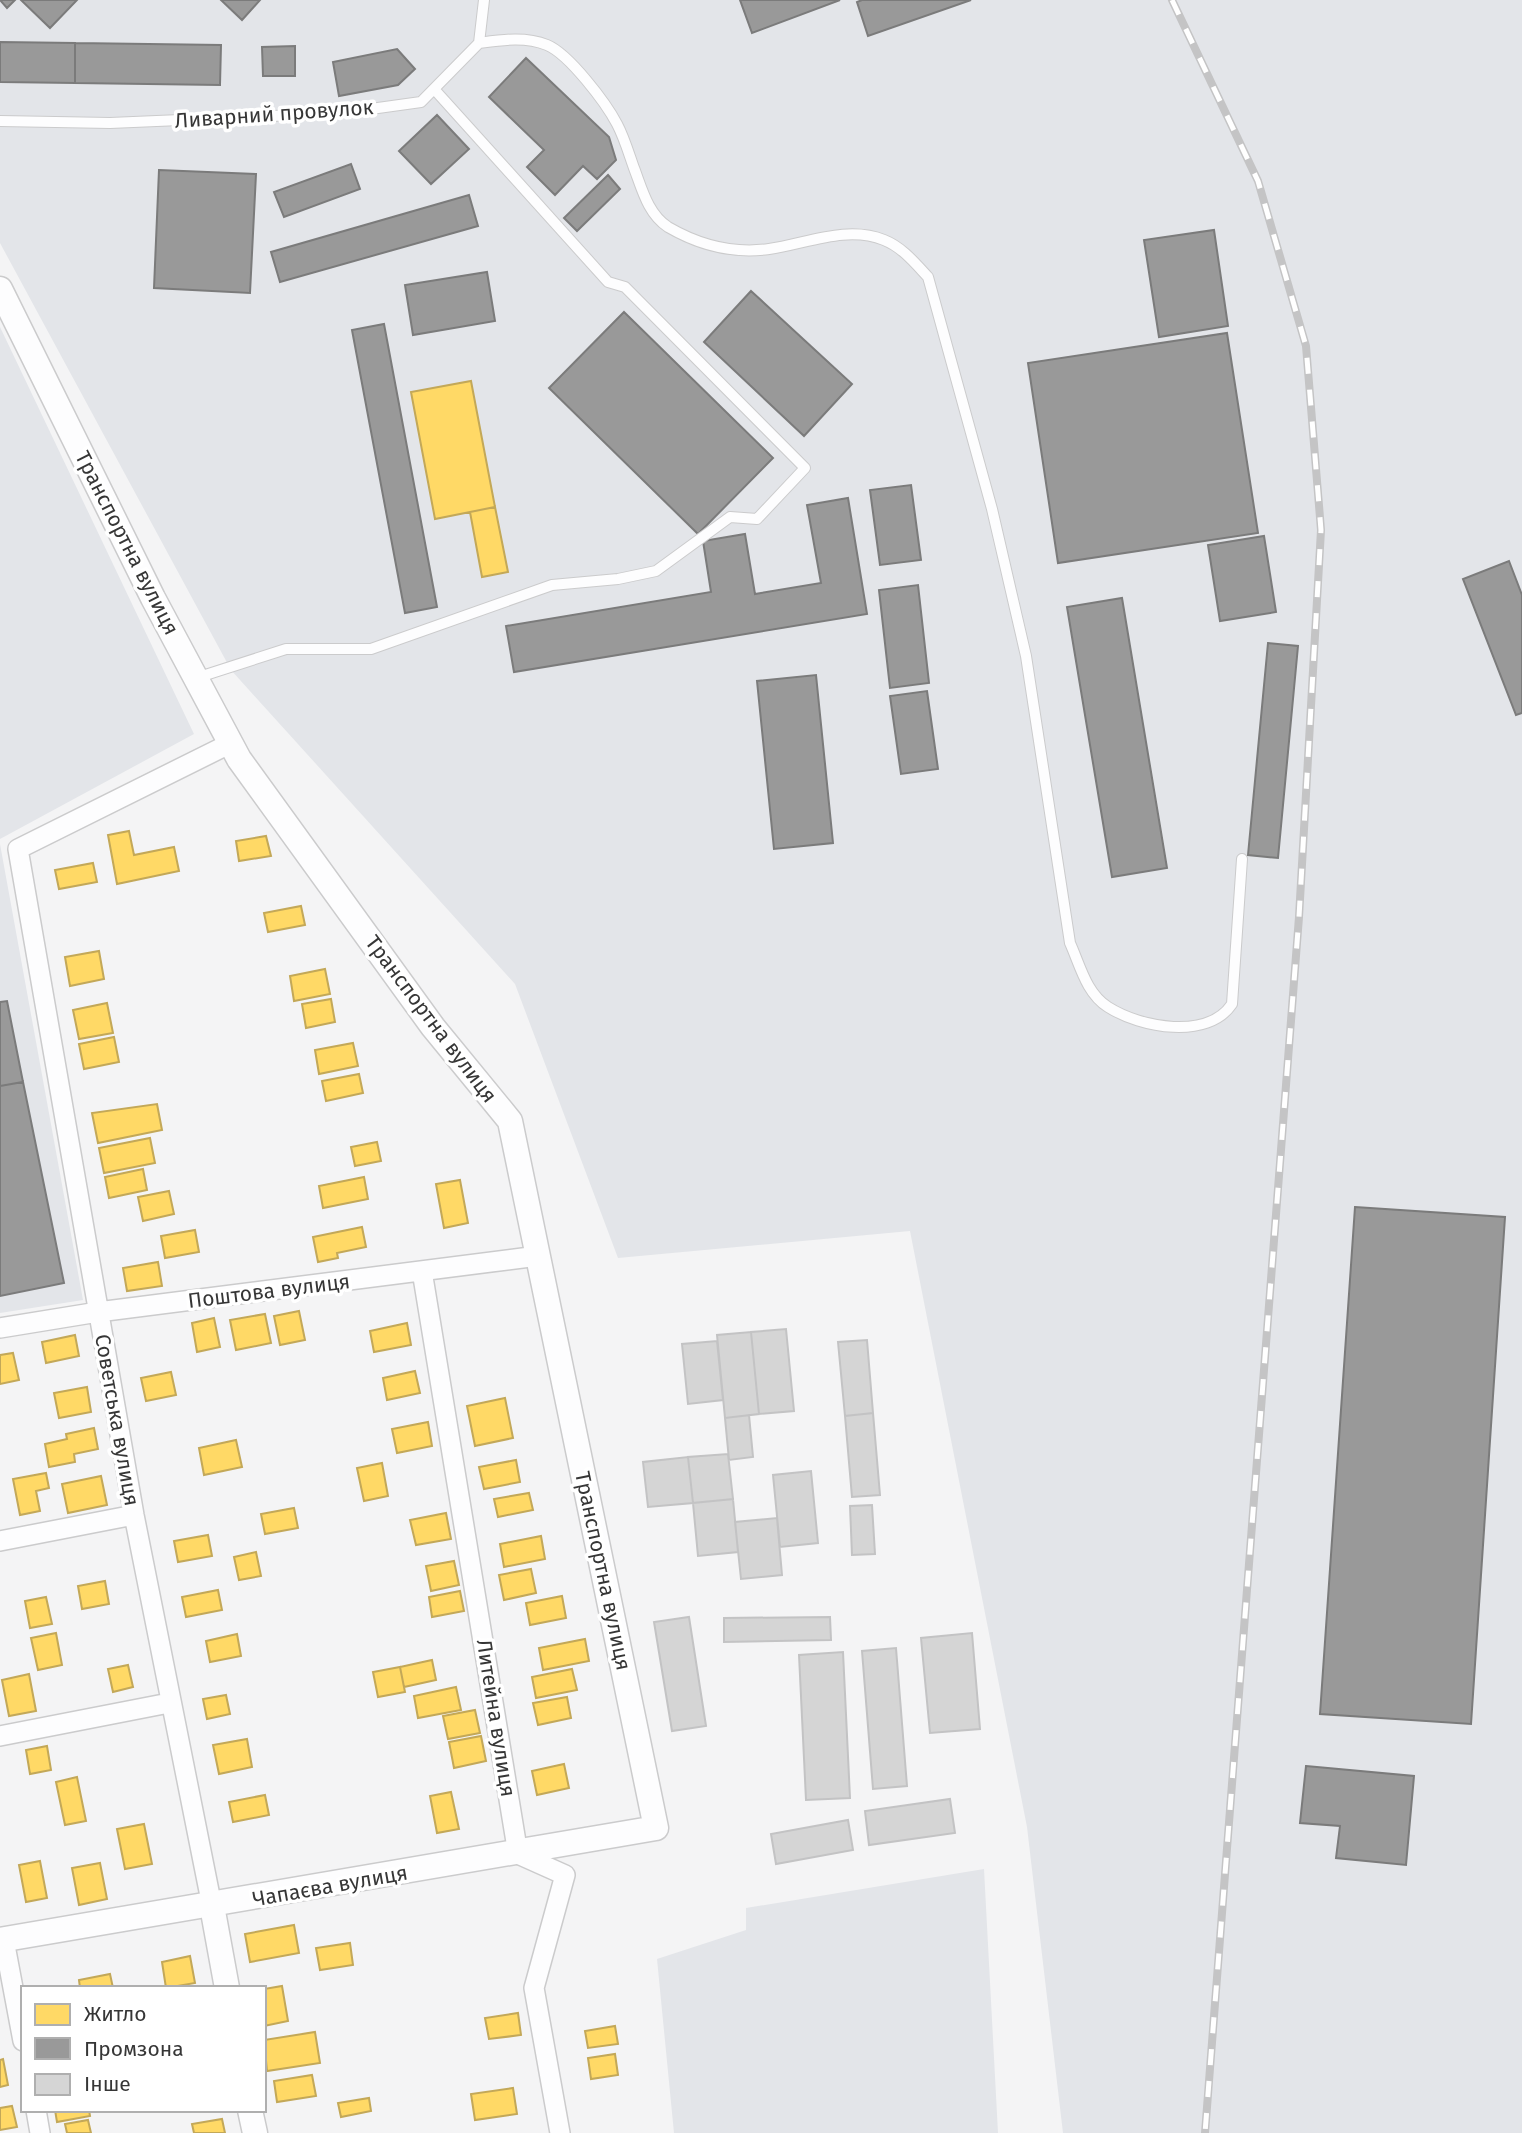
<svg xmlns="http://www.w3.org/2000/svg" width="1522" height="2133" viewBox="0 0 1522 2133" font-family="'Fira Sans',sans-serif">
<rect width="100%" height="100%" fill="#f4f4f5"/>
<path fill="#e3e5e9" d="M0,0h1522v2133h-459l-36,-306 -117,-596 -292,27 -103,-274 -284,-314 -231,-427z
M0,327l194,407 -194,105z
M0,844l83,456 -83,13z
M984,1869l14,264h-324l-17,-174 89,-29v-22z"/>
<path fill="#ffd966" stroke="#c3a858" stroke-width="2" d="M471,381l24,126 -60,12 -24,-127z
M495,507l13,65 -26,5 -12,-65z
M129,831l5,24 40,-8 5,24 -62,13 -9,-49z
M266,836l5,20 -32,5 -3,-20z
M93,863l4,19 -38,7 -4,-19z
M301,906l4,19 -37,7 -4,-19z
M99,951l5,28 -34,7 -5,-29z
M325,969l5,25 -36,7 -4,-25z
M331,999l4,23 -29,6 -4,-24z
M107,1003l6,30 -34,6 -6,-29z
M114,1037l5,25 -35,7 -5,-25z
M353,1043l5,23 -39,8 -4,-24z
M359,1074l4,19 -37,8 -4,-20z
M157,1104l5,26 -64,13 -6,-30z
M150,1138l5,25 -51,10 -5,-25z
M377,1142l4,19 -26,5 -4,-19z
M143,1169l4,21 -38,8 -4,-21z
M364,1177l4,22 -45,9 -4,-22z
M460,1180l8,43 -24,5 -8,-44z
M169,1191l5,23 -31,7 -5,-24z
M362,1227l4,20 -29,6 1,5 -20,4 -5,-25z
M195,1230l4,22 -34,6 -4,-22z
M158,1262l4,24 -35,5 -4,-23z
M299,1311l6,29 -25,5 -6,-29z
M265,1314l6,29 -35,7 -6,-30z
M214,1318l6,29 -23,5 -5,-29z
M407,1323l4,22 -37,7 -4,-21z
M75,1335l4,21 -33,7 -4,-21z
M13,1353l6,27 -19,4v-29z
M415,1371l5,22 -33,7 -4,-22z
M171,1372l5,23 -30,6 -5,-23z
M87,1387l4,25 -32,6 -5,-25z
M505,1398l8,40 -38,8 -8,-40z
M428,1422l4,24 -35,7 -5,-24z
M94,1428l4,21 -24,5 1,8 -26,5 -4,-23 22,-5 -1,-5z
M236,1440l6,27 -38,8 -5,-27z
M516,1460l4,22 -36,7 -5,-22z
M382,1463l6,33 -24,5 -7,-33z
M46,1473l3,15 -13,3 4,20 -20,4 -7,-36z
M101,1476l6,29 -39,8 -6,-29z
M529,1493l4,17 -35,7 -4,-18z
M294,1508l4,20 -33,6 -4,-20z
M446,1513l5,26 -35,6 -6,-25z
M208,1535l4,21 -34,6 -4,-21z
M541,1536l4,23 -41,8 -4,-23z
M256,1552l5,24 -22,4 -5,-23z
M454,1561l5,24 -28,6 -5,-25z
M531,1569l5,24 -32,7 -5,-25z
M105,1581l4,23 -27,5 -4,-23z
M218,1590l4,20 -36,7 -4,-20z
M460,1591l4,20 -32,6 -3,-20z
M562,1596l4,22 -36,7 -4,-22z
M46,1597l6,27 -22,4 -5,-27z
M56,1633l6,32 -24,5 -7,-32z
M237,1634l4,22 -31,6 -4,-21z
M585,1639l4,22 -46,9 -4,-22z
M432,1660l4,20 -32,7 -4,-20z
M128,1665l5,22 -20,5 -5,-23z
M400,1667l5,25 -27,5 -5,-25z
M572,1669l5,21 -41,8 -4,-21z
M29,1674l7,37 -27,5 -7,-36z
M456,1687l5,23 -43,8 -4,-22z
M226,1695l4,19 -23,5 -4,-20z
M567,1697l4,21 -33,7 -5,-22z
M475,1710l5,23 -32,6 -5,-23z
M481,1736l5,25 -32,7 -5,-26z
M247,1739l5,28 -33,7 -6,-29z
M47,1746l4,24 -21,4 -4,-24z
M564,1764l5,24 -32,7 -5,-24z
M77,1777l9,44 -21,4 -9,-43z
M451,1792l8,37 -22,4 -7,-37z
M265,1795l4,20 -36,7 -4,-20z
M144,1824l8,40 -27,5 -8,-40z
M40,1861l7,37 -21,4 -7,-37z
M100,1863l7,36 -28,6 -7,-37z
M294,1925l5,28 -49,9 -5,-28z
M350,1943l3,22 -33,5 -4,-22z
M190,1956l5,27 -29,5 -4,-26z
M110,1974l3,14h-33l-1,-8z
M282,1986l6,35 -24,5v-37z
M518,2013l3,22 -32,4 -4,-21z
M615,2026l3,18 -30,4 -3,-17z
M315,2032l5,31 -53,8 -3,-31z
M615,2054l3,21 -27,4 -3,-21z
M3,2059l5,26 -8,2v-27z
M312,2075l4,21 -39,6 -3,-21z
M513,2088l4,26 -42,6 -4,-26z
M369,2098l2,13 -30,6 -3,-14z
M12,2106l5,21 -17,3v-22z
M55,2110h34l1,6 -33,6z
M222,2119l3,14h-31l-2,-9z
M88,2120l3,13h-24l-2,-9z"/>
<path fill="#999" stroke="#7b7b7b" stroke-width="2" d="M0,0h15l-8,8z
M21,0h56l-27,28z
M221,0h39l-18,20z
M740,0h100l-88,33z
M862,0h109l-103,36 -11,-34z
M0,42l75,1v40l-75,-1z
M75,43l146,2 -1,40 -145,-2z
M295,46v30h-32l-1,-29z
M397,49l18,20 -17,16 -59,11 -6,-34z
M526,58l83,79 7,23 -19,19 -14,-13 -28,29 -28,-28 17,-17 -55,-53z
M437,115l32,34 -38,35 -32,-33z
M351,164l9,25 -76,28 -10,-25z
M159,170l97,4 -6,119 -96,-5z
M608,175l12,14 -43,42 -13,-13z
M469,195l9,31 -198,56 -9,-30z
M1214,230l14,96 -69,11 -15,-97z
M487,272l8,49 -82,14 -8,-50z
M751,291l101,93 -48,52 -100,-94z
M624,312l149,146 -75,76 -149,-146z
M384,324l53,283 -32,6 -53,-283z
M1227,333l31,200 -200,30 -30,-200z
M911,485l10,75 -41,5 -10,-75z
M848,498l19,116 -353,58 -8,-46 205,-34 -8,-51 42,-7 10,60 66,-11 -14,-78z
M1264,536l12,76 -56,9 -12,-76z
M1509,561l13,34v118l-6,2 -53,-136z
M918,585l11,98 -39,5 -11,-98z
M1122,598l45,270 -55,9 -45,-270z
M1268,643l30,3 -20,212 -30,-3z
M816,675l17,168 -59,6 -17,-168z
M927,691l11,78 -37,5 -11,-78z
M7,1001l16,81 -23,4v-84z
M23,1082l41,201 -64,13v-210z
M1355,1207l150,10 -34,507 -151,-10z
M1306,1766l108,10 -8,89 -70,-7 4,-32 -40,-3z"/>
<path fill="#d5d5d5" stroke="#c3c3c4" stroke-width="2" d="M786,1329l8,82 -35,3 -8,-82z
M751,1332l8,82 -34,4 -8,-83z
M867,1340l6,73 -28,3 -7,-74z
M717,1341l6,59 -35,4 -6,-60z
M873,1413l7,82 -28,2 -7,-81z
M749,1415l4,42 -24,3 -4,-42z
M728,1454l5,45 -40,4 -5,-46z
M688,1457l5,46 -45,4 -5,-45z
M811,1471l7,72 -38,4 -7,-72z
M733,1499l5,53 -40,4 -5,-53z
M872,1505l3,49 -23,1 -2,-49z
M777,1518l5,57 -41,4 -6,-57z
M689,1617l17,109 -34,5 -18,-109z
M830,1617l1,23 -107,2v-24z
M972,1633l8,96 -50,4 -9,-95z
M896,1648l11,138 -34,3 -11,-138z
M843,1652l7,146 -44,2 -7,-145z
M950,1799l5,34 -86,12 -4,-34z
M848,1820l5,30 -77,14 -5,-30z"/>
<g fill="none" stroke-linecap="round" stroke-linejoin="round">
<g stroke="#cbcbcc" stroke-width="12">
<path id="service" d="M479,43c22,-3 46,-7 68,2 22,9 59,58 70,79 7,13 12,30 17,44 8,21 14,46 34,59 31,18 65,27 101,22 37,-5 77,-24 115,-9 18,7 31,23 44,37l64,232 34,147 44,287c10,22 16,50 38,64 33,21 100,33 124,-3l10,-145
M0,121l110,2 232,-10 79,-11 58,-59 5,-43
M196,678l90,-29h85l181,-64 66,-6 38,-8 74,-54 27,2 48,-51 -180,-181 -17,-5 -174,-193"/>
</g>
<g stroke="#cbcbcc" stroke-width="22">
<path id="minor" d="M422,1271l96,583 47,21 -31,113 26,145
M0,1328l98,-16 440,-56
M0,1541l134,-26
M0,1736l169,-33
M212,1906l-78,-391 -116,-666 213,-106
M4,1940l19,101
M36,2110l4,23"/>
</g>
<g stroke="#cbcbcc" stroke-width="27">
<path id="tertiary" d="M0,289l153,309 86,161 194,268 77,94 146,707 -656,112
M212,1906l15,82
M250,2110l5,23"/>
</g>
<use href="#service" stroke="#fdfdfe" stroke-width="10"/>
<use href="#minor" stroke="#fdfdfe" stroke-width="19"/>
<use href="#tertiary" stroke="#fdfdfe" stroke-width="24"/>
<g stroke="#c4c4c5" stroke-width="8">
<path id="rail" d="M1172,0l86,181 48,165 15,184 -22,387 -94,1216"/>
</g>
<use href="#rail" stroke="#fff" stroke-width="5" stroke-dasharray="16" stroke-linecap="butt"/>
</g>
<g text-anchor="middle" dominant-baseline="central" stroke-width="7" stroke-linejoin="round" paint-order="stroke">
<g font-size="21" fill="#363636" stroke="#fff">
<text transform="translate(274 114) rotate(-4)">Ливарний провулок</text>
<text transform="translate(127 543) rotate(63)">Транспортна вулиця</text>
<text transform="translate(431 1019) rotate(53)">Транспортна вулиця</text>
<text transform="translate(269 1291) rotate(-7)">Поштова вулиця</text>
<text transform="translate(117 1420) rotate(80)">Советська вулиця</text>
<text transform="translate(603 1571) rotate(78)">Транспортна вулиця</text>
<text transform="translate(496 1718) rotate(81)">Литейна вулиця</text>
<text transform="translate(330 1886) rotate(-10)">Чапаєва вулиця</text>
</g>
</g>
<rect x="21" y="1986" width="245" height="126" fill="#ffffff" stroke="#afafaf" stroke-width="2"/>
<rect x="35" y="2004" width="35" height="21" fill="#ffd966" stroke="#afafaf" stroke-width="2"/>
<text x="84" y="2021" font-size="21" fill="#363636">Житло</text>
<rect x="35" y="2038" width="35" height="21" fill="#999999" stroke="#afafaf" stroke-width="2"/>
<text x="84" y="2056" font-size="21" fill="#363636">Промзона</text>
<rect x="35" y="2074" width="35" height="21" fill="#d5d5d5" stroke="#afafaf" stroke-width="2"/>
<text x="84" y="2091" font-size="21" fill="#363636">Інше</text>
</svg>
